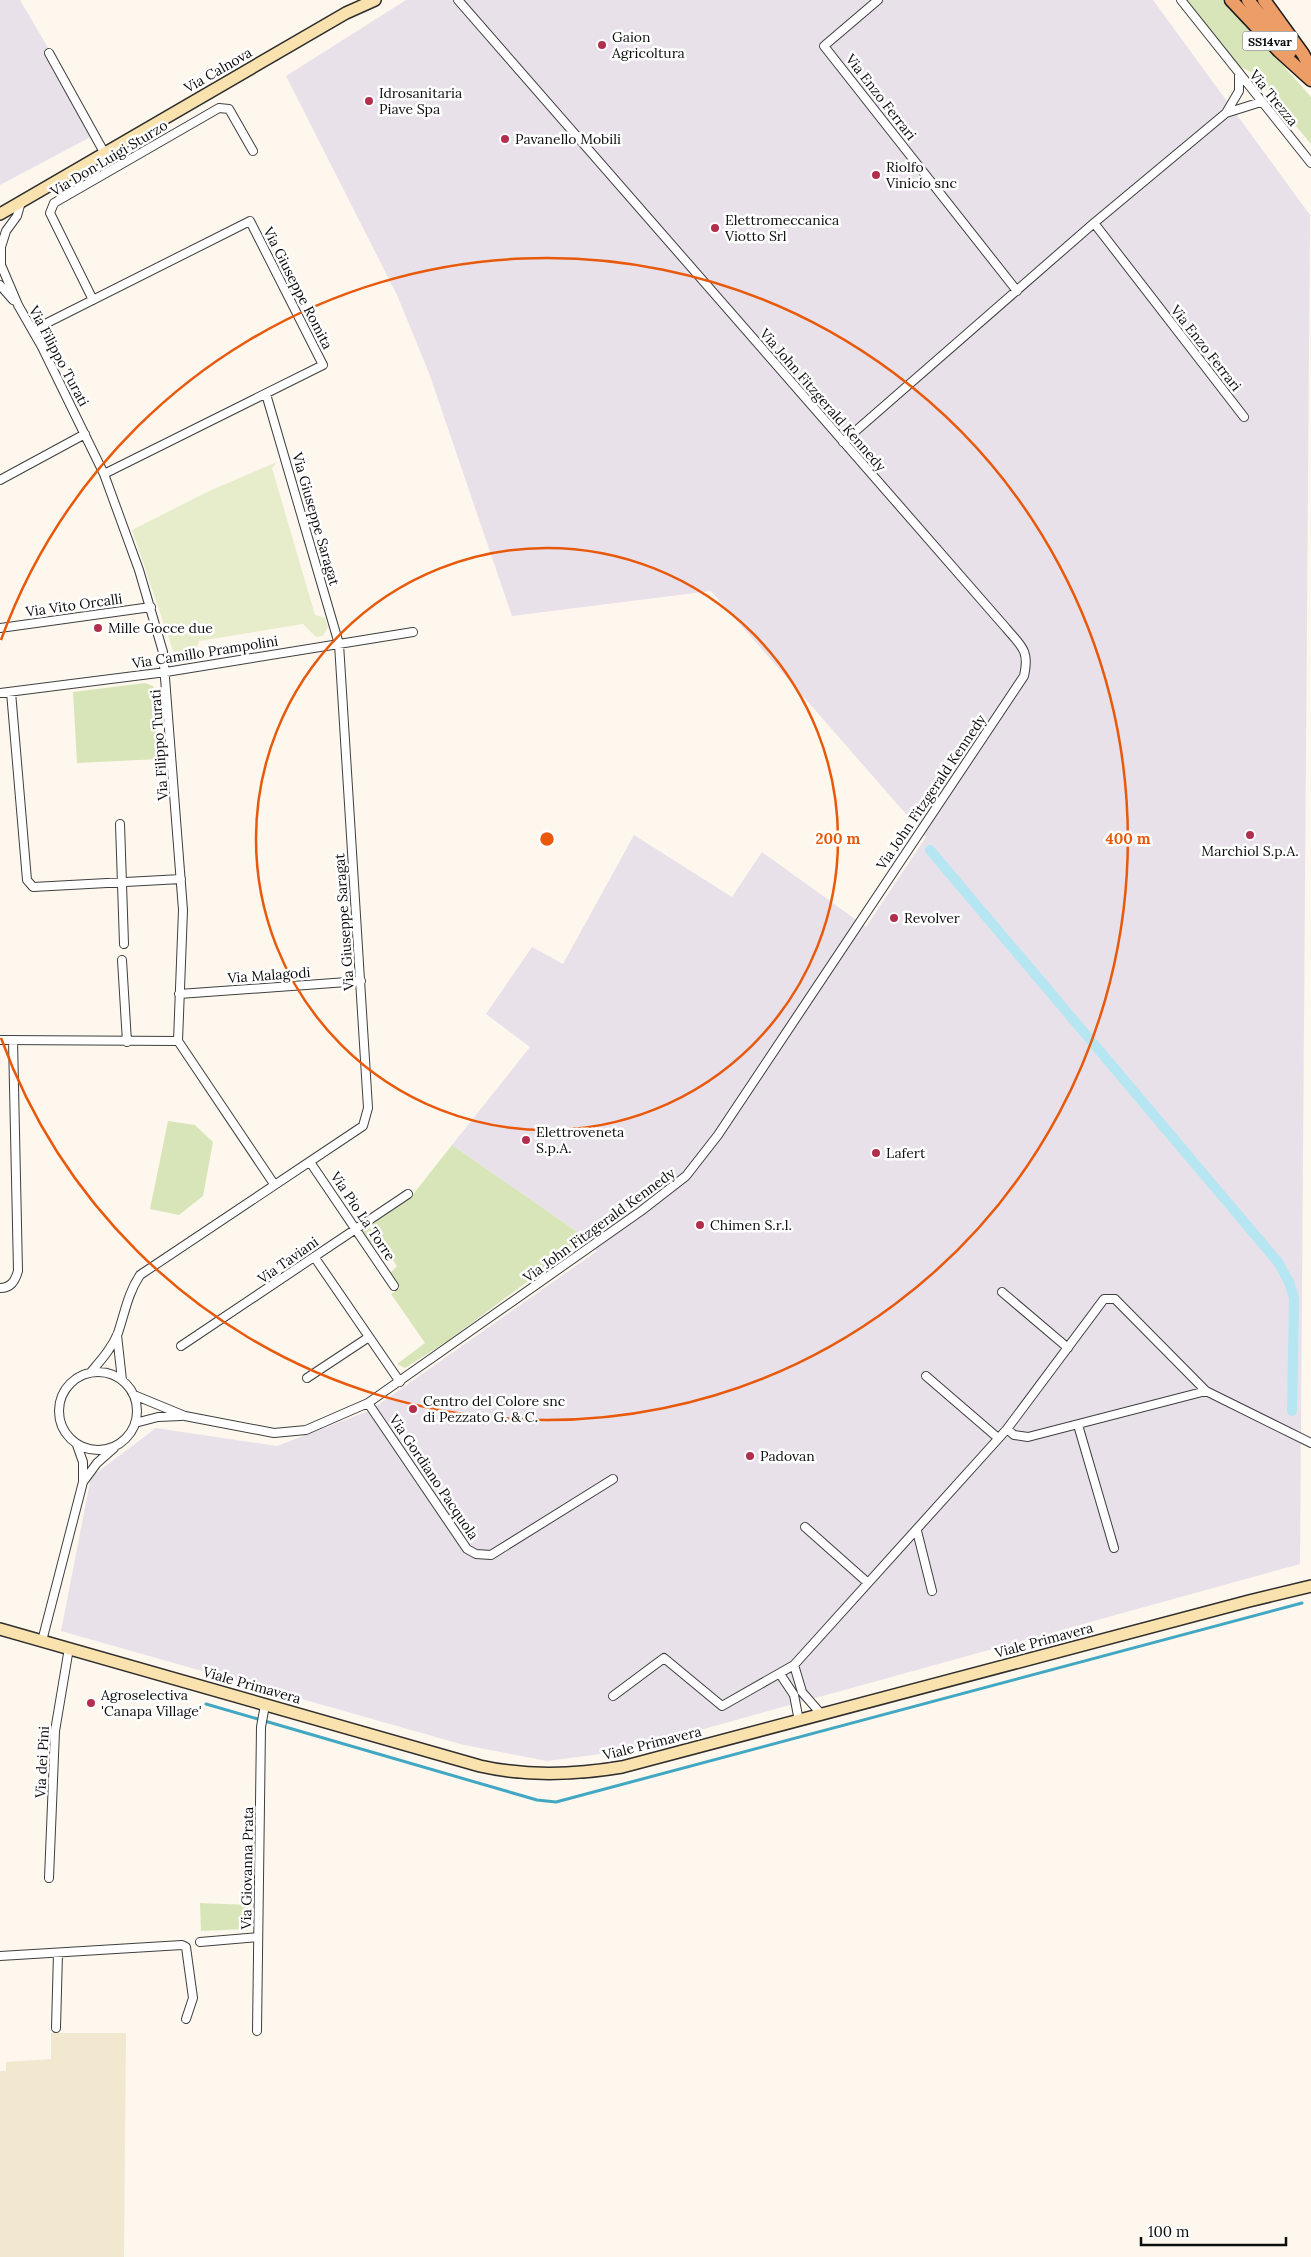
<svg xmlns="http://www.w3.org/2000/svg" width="1311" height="2257" viewBox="0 0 1311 2257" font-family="Lora,serif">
<rect width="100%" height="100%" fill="#fef7ed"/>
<path fill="#e8e1ea" d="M0,0h20l78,133 -98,52z
M406,0h747l157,215 -10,1349 -676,187 -77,10 -83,-16 -403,-114 30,-154 65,-49 121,18 94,-36 226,-159 -11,-13 -134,-93 78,-98 -44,-33 46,-67 31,17 71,-129 98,62 30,-45 104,75 60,-90 -215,-246 -199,25 -83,-243 -32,-78 -111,-219z"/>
<path fill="#f1e8cf" d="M51,2033h75l-2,224h-124v-186h6v-9l45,-3z"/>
<path fill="#d8e5b9" d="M1185,0h40l86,97v47l-60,-72 -15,-7z
M145,683l8,3 2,4 5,69 -83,4 -4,-71z
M168,1121l27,4 18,17 -10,54 -24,19 -29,-6z
M452,1145l134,93 -137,102 -44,28 -8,-4 28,-21 -34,-49 9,-6 -11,-14 8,-8 -16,-23 -7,4 -12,-16 49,-34z
M200,1903l49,2v21l-3,3 -45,2z"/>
<path fill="#e7edca" d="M277,462l-5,6 43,147 10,3 3,9 -5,9 -7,1 -13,-13 -104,17 -6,16 -12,2 -8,-8 -41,-121 77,-39z"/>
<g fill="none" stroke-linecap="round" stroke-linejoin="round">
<path stroke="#42a7c2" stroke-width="3" d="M206,1704l331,96 19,2 746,-199"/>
<path stroke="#b5e6f1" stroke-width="10" d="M930,850l348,412 11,20 5,16 -2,113"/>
<g stroke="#3f3f3f" stroke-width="10">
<path id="minor" d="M878,0l-54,46 193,245
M1181,0l130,163
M49,53l56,101
M1226,113l35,-11
M21,202l-4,14 -11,15 -5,16v18l17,40 24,42 62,127 35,96 24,82 20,258 -5,131 96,143
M1094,223l150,194
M0,285l13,15
M93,300l-43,-87 4,-10 165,-95 10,1 24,42
M33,330l217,-109 73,144 -219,109
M843,442l251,-219 132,-110 13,-22v-16
M0,480l85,-46
M0,628l151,-21
M11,692l16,188 6,7 148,-8
M0,693l166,-21 247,-40
M120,824l4,120
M122,960l5,82
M179,994l182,-13
M0,1040l178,1
M310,1162l84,124
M315,1258l85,124
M0,1288c11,0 15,-7 18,-17l-5,-231
M1002,1292l66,56
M117,1335l5,45
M181,1346l227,-152
M59 1411a39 39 0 1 1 78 0a39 39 0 1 1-78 0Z
M91,1372c10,-12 21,-24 27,-39 7,-21 10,-40 22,-58l223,-149 5,-18 -29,-464 -73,-250
M926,1376l72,62
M307,1378l62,-41
M134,1395l51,21 89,17 32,-3 62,-27 273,-192 45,-35 32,-41 306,-459c6,-26 -3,-30 -18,-48l-548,-628
M368,1403l99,146 9,5 15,1 122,-76
M135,1423l23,-6 23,-1
M1078,1425l36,123
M1007,1429l7,6 14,2 178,-46
M83,1482l14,-19 17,-15
M805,1527l63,56
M917,1531l15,60
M42,1641l41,-159v-20l-6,-17
M794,1665l8,27 20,23
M780,1674l14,21 5,26
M613,1696l51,-38 58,48 72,-41 213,-236 97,-130h11l91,92 105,52
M49,1878l6,-147 14,-83
M200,1942l58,-5
M0,1956l182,-11 4,2 7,51 -7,21
M56,2028l2,-75
M257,2031l4,-304 4,-22"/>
</g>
<g stroke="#2e2e2e" stroke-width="14">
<path id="secondary" d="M0,214l346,-201 29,-13
M0,1629l480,137c48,11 94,9 142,1l627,-166 62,-15"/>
</g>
<g stroke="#1d1d1d" stroke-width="15">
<path id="trunk" d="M1231,0l48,51 32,29
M1248,0l42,52
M1264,0l39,54 8,15"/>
</g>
<use href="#minor" stroke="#fff" stroke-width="8"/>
<use href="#secondary" stroke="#f9e2ad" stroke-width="11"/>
<use href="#trunk" stroke="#ec9e66" stroke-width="12"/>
</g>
<g fill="none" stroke="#e8590c" stroke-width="2.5">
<circle cx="547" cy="839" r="291"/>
<path d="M1 640A581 581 0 1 1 1 1038"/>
</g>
<g fill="#b12f4d" stroke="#fff" stroke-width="2">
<circle cx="602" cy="45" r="5"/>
<circle cx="369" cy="101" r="5"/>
<circle cx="505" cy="139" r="5"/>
<circle cx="876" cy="175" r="5"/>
<circle cx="715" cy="228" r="5"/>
<circle cx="98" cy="628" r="5"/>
<circle cx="1250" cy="835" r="5"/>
<circle cx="894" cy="918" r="5"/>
<circle cx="526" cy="1140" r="5"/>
<circle cx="876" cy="1153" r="5"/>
<circle cx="700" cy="1225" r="5"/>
<circle cx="413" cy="1409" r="5"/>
<circle cx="750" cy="1456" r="5"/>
<circle cx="91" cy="1703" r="5"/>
</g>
<g text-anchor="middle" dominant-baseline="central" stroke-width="5" stroke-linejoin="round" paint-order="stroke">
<rect fill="#fff" stroke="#555" stroke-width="1" x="1242.5" y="31.5" width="55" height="19" rx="4"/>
<g font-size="12" font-weight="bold" fill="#0c0c0c">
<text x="1270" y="41">SS14var</text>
</g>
<g font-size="14" fill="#0c0c0c" stroke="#fff" text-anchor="start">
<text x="612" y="37">Gaion<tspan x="612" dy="16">Agricoltura</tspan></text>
<text x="379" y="93">Idrosanitaria<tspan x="379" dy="16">Piave Spa</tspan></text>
<text x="515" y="139">Pavanello Mobili</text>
<text x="886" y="167">Riolfo<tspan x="886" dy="16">Vinicio snc</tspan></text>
<text x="725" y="220">Elettromeccanica<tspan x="725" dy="16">Viotto Srl</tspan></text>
<text x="108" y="628">Mille Gocce due</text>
<text x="1250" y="851" text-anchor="middle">Marchiol S.p.A.</text>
<text x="904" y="918">Revolver</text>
<text x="536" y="1132">Elettroveneta<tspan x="536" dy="16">S.p.A.</tspan></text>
<text x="886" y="1153">Lafert</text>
<text x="710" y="1225">Chimen S.r.l.</text>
<text x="423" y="1401">Centro del Colore snc<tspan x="423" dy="16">di Pezzato G. &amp; C.</tspan></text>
<text x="760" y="1456">Padovan</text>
<text x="101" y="1695">Agroselectiva<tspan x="101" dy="16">'Canapa Village'</tspan></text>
</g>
<g font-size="14" fill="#0c0c0c" stroke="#fff">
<text transform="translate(218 70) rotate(-30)">Via Calnova</text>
<text transform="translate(881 97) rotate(52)">Via Enzo Ferrari</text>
<text transform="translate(1274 98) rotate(51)">Via Trezza</text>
<text transform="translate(109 158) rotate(-31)">Via Don Luigi Sturzo</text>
<text transform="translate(298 288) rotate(63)">Via Giuseppe Romita</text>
<text transform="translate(1206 348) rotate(52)">Via Enzo Ferrari</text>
<text transform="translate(59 356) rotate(62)">Via Filippo Turati</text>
<text transform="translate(823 400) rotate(49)">Via John Fitzgerald Kennedy</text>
<text transform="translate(316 519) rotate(74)">Via Giuseppe Saragat</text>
<text transform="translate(74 605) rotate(-8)">Via Vito Orcalli</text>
<text transform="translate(205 652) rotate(-9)">Via Camillo Prampolini</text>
<text transform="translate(159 745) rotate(-94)">Via Filippo Turati</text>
<text transform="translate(931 792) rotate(-56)">Via John Fitzgerald Kennedy</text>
<text transform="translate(344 922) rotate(-94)">Via Giuseppe Saragat</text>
<text transform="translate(269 975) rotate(-4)">Via Malagodi</text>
<text transform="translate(363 1216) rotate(56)">Via Pio La Torre</text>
<text transform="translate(599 1225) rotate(-36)">Via John Fitzgerald Kennedy</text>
<text transform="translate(288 1260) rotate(-35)">Via Taviani</text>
<text transform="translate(434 1477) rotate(56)">Via Gordiano Pacquola</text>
<text transform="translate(1044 1640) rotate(-15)">Viale Primavera</text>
<text transform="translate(252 1685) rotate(16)">Viale Primavera</text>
<text transform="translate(652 1743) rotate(-14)">Viale Primavera</text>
<text transform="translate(42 1762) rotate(-87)">Via dei Pini</text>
<text transform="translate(247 1868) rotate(-89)">Via Giovanna Prata</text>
</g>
</g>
<circle cx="547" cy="839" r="8" fill="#e8590c" stroke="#fff" stroke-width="2.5"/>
<g font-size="15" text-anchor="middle" font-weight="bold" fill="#e8590c" stroke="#fff" stroke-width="5" stroke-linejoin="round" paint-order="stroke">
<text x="838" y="844">200 m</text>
<text x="1128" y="844">400 m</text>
</g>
<path d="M1141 2237v8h145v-8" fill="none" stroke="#0c0c0c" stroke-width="2.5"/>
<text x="1148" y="2237" font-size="15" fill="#0c0c0c" stroke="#ffffff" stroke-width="4" paint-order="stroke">100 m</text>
</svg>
